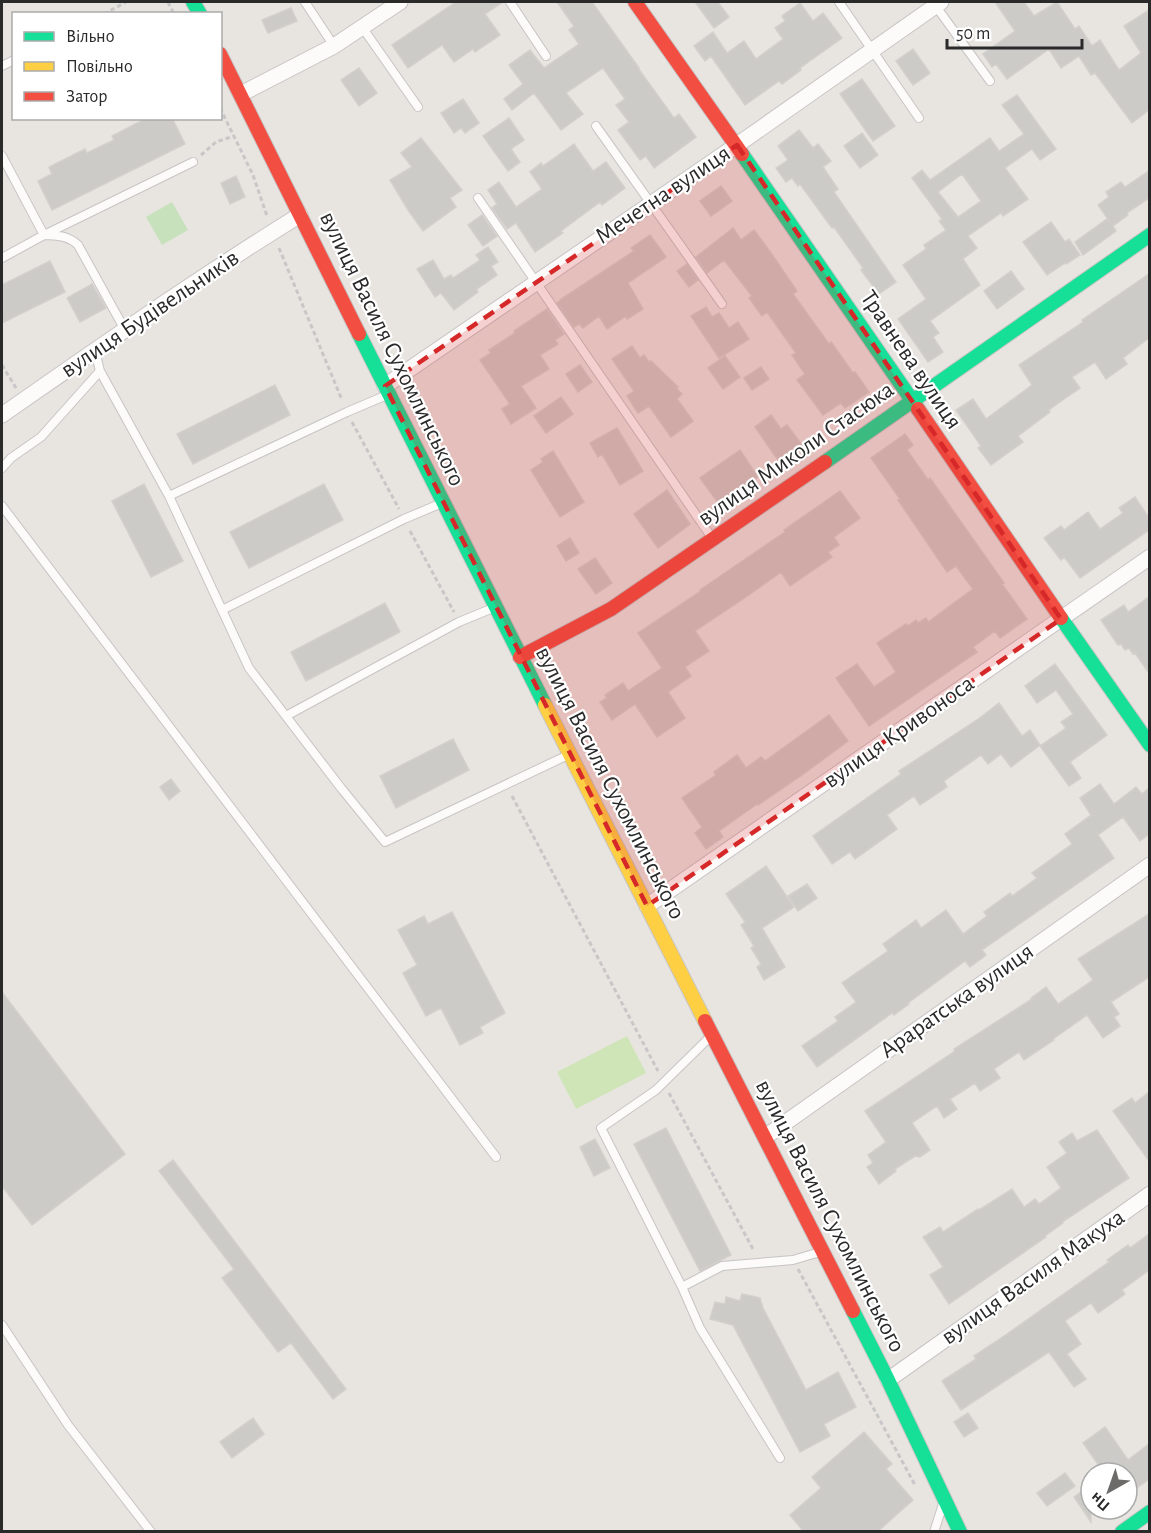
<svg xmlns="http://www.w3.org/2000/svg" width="1151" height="1533" viewBox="0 0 1151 1533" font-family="'Alegreya Sans',sans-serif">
<rect width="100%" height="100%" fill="#e8e5e0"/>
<path fill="#c6e1bb" d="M172,202l16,28 -26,15 -16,-28z"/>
<path fill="#cfe5b8" d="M627,1036l19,37 -70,36 -19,-37z"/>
<path fill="#cdcbc7" stroke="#d3d0cc" stroke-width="1.5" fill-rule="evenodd" d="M456,2h47l-18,12 15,21 -25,17 -2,-3 -19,13 -12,-17 -34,23 -16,-23z
M557,2h35l47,66h-1l36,50 5,-4 17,23 -42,31 -8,-12 -6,4 -22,-30 11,-8 -13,-17 9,-6 -22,-31 -37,25 17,21 -22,16 -27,-37 -22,17 -8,-11 19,-15 -14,-19 21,-15 14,18 35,-24 -10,-14 5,-4z
M695,2h23l11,15 -15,11z
M995,2h29l10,14 23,-14 18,27 4,-3 13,20 8,-6 19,30 22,-17 -17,-27 25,-16v100l-17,13 -37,-50 -4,2 -12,-19 -18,12 -12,-19 -42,30 -11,-15 -4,3 -9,-13 32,-23z
M800,3l13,18 10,-8 19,25 -42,30 1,2 -19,14 -3,-3 -34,24 -34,-49 -6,5 -11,-15 19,-14 14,21 17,-12 12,18 27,-20 -8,-11 10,-7 -3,-5z
M291,8l6,13 -29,12 -6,-13z
M913,49l17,24 -17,12 -17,-24z
M359,68l18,25 -18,13 -18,-26z
M862,79l33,47 -22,15 -33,-47z
M1017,95l39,54 -16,11 -8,-11 -27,19 23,31 -25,17 -2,-3 -33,23 9,12 -14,11 17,26 -50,36 9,12 -6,4 10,15 -15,10 -30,-43 28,-20 -23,-34 23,-16 -2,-4 22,-15 -7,-9 3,-2 -30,-41 10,-8 8,10 60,-42 9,13 25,-17 -22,-29zM962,174l19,27 -23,16 -20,-25z
M463,99l16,24 -14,10 -4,-5 -7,5 -13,-20z
M147,118h25l13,26 -133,66 -14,-29 14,-7 -3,-7 36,-18 2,4 27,-13 -2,-4z
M509,118l15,22 -13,9 9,13 -12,9 -25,-35z
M799,130l14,18 5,-4 13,17 -8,6 15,22 -4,3 62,90 -17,12 -18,-24 2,-2 -29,-41 -2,1 -32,-44 -2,2 -6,-8 -6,4 -10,-14 12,-8 -10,-14z
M862,133l16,22 -18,13 -16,-22z
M421,138l41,52 -12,8 6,9 -33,24 -15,-21 -18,-30 22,-13 -11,-14z
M574,144l19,27 13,-9 19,26 -23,17 -2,-3 -39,29 2,2 -28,19 -19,-29 -9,6 -15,-21 5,-4 -9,-14 11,-8 17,25 26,-18 -12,-17 11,-9 2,3z
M1149,171v27l-22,15 1,2 -15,11 3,5 -33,24 -8,-13 32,-23 3,3 -12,-17 11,-8 -3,-5 15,-10 4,5z
M236,176l9,21 -15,7 -9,-21z
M721,186l11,15 -21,15 -11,-15z
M482,215l15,21 -14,10 -15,-21z
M1051,222l14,20 4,-3 11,16 -14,9 -1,-1 -18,12 -24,-33z
M733,228l8,12 13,-10 17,23 26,38 -4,3 36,50 2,-2 22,31 2,-1 14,20 -24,16 -4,-5 -18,12 -26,-35 8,-6 -13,-19 4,-2 -29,-41 -5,4 -13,-18 3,-2 -28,-36 -17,13 -11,-16z
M650,235l16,22 -38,26 15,26 -16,10 -1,-3 -19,13 -8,-13 -16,12 -4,-4 -5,3 -17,-24 3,-2v-1l74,-49 -3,-3z
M488,247l10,15 -7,4 6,9 -20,14 1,3 -24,18 -13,-17 -6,4 -18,-28 16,-9 11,19 7,-4 2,3 27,-18 -4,-5z
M50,261l15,31 -63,31v-38z
M687,264l11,16 -9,7 -12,-16z
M1011,271l13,18 -27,20 -13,-18z
M1149,274v64l-26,20 4,6 -21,15 -11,-17 -23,15 8,11 -23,16 -8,6 1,2 -32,24 5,6 -32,23 -13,-17 3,-2 -25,-36 17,-11 13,20 46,-34 -13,-20 64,-43 -1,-2z
M92,284l14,24 -26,14 -13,-24z
M706,307l6,10 7,-4 10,15 9,-6 11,17 -30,19 -28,-42z
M547,309l17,25 -9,6 3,4 -18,11 9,14 -28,17 15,22 -25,16 -9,-15 8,-5 -30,-44 11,-7 -2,-3 26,-17 -1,-2z
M632,346l8,12 4,-3 5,7 2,-1 27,26 -2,1 6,6 -5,5 16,22 -22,16 -22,-31 -11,7 -11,-17 7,-5 -22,-32z
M725,356l15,21 -17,12 -15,-21z
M580,365l12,17 -14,10 -12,-18z
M761,367l8,12 -17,11 -8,-12z
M275,385l15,30 -97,49 -16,-30z
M561,397l12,17 -27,19 -12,-17z
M771,415l10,14 6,-4 16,21 -23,17 -25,-36z
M617,428l26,43 -23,14 -18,-31 -4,3 -8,-14z
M905,434l8,11 -6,5 21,30 2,-2 74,105 -2,1 25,35 -27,19 -5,-7 -22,16 4,5 -108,74 -33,-48 21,-14 17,23 22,-15 -19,-29 29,-19 2,2 8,-6 2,3 8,-5 2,4 45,-33 -17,-23 -9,6 -49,-72 2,-1 -29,-41z
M740,450l18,27 -39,27 -19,-26z
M553,451l31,51 -24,15 -29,-47 12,-8 -2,-3z
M144,484l39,77 -32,16 -39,-76z
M324,484l19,36 -94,48 -19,-36z
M667,490l23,34 -32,24 -24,-34z
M840,491l20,27 -26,19 5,8 -11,7 4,5 -42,29 -9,-14 -35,25 -51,34 14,20 -24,16 6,9 -23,16 17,26 -28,19 -22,-33 -23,16 -12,-18 7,-4 -2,-3 18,-12 5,8 34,-23 -24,-35 63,-42 -1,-1 85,-58 -1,-2z
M1135,497l14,21v12l-69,48 -16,-21 -3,3 -17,-22 17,-12 3,4 24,-18 12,17 23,-16 -4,-5z
M570,538l9,15 -13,8 -9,-15z
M595,558l17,25 -16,11 -18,-25z
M1149,597v76l-14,-20 -2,1 -4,-6 -4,2 -4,-6 -3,1 -17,-25 23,-15 4,7z
M385,603l15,29 -94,49 -15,-29z
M1055,664l52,71 -37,27 11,16 -12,8 -29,-40 26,-18 -5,-6 12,-8 -17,-24 -19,13 -12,-17z
M999,703l23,33 8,-6 10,15 -29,22 -10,-13 -13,10 -7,-9 -37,26 3,6 -27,18 -6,-9 -27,19 10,14 -42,30 -5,-7 -18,12 -19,-28 88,-62 -2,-3 78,-51z
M829,715l19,26 -46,34 -44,30 -1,-1 -38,27 4,6 -17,12 -11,-16 7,-6 -20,-29 34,-23 -2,-3 23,-17 9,13 15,-11 4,4z
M453,739l16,31 -73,38 -16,-32z
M171,779l9,12 -11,9 -9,-13z
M1100,784l14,20 22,-17 6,7 7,-6v46l-9,7 -17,-24 -25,18 16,23 -132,92 4,5 -16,12 -5,-6 -57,42 1,1 -15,11 -2,-2 -75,54 -15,-21 36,-25 -3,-4 21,-15 -14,-19 46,-32 -5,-7 33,-24 5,8 25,-18 17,24 24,-18 -3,-4 26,-19 2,3 25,-18 -5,-5 40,-29 -7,-10 26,-19 -11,-17z
M766,866l28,41 -32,21 23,39 -21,13 -7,-13 4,-3 -10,-16 3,-2 -13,-21 4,-3 -19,-28z
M807,884l10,14 -19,13 -10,-15z
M452,912l53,101 -25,14 3,6 -23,12 -19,-37 -15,8 -23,-43 14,-8 -19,-35 26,-14 4,8z
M1149,914v63l-38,25 8,12 -5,3 6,9 -17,12 -16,-23 -34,24 1,1 -30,20 -5,-8 -25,17 6,9 -20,13 -5,-8 -25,16 7,10 -13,9 -7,-12 -25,17 18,27 -10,7 -5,-1 -20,13 1,2 -17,13 -12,-17 6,-4 -5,-8 18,-13 -21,-31 90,-60 -1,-2 78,-50 -1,-1 15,-11 12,17 35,-24 -15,-21z
M2,992l123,162 -93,71 -30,-39z
M1149,1092v69l-36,-50 19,-13 3,5z
M666,1128l65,127 -31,16 -66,-127z
M1097,1130l32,48 -67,44 1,1 -18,13 1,1 -97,67 -19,-29 13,-8 -20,-30 17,-10 3,5 35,-23 1,1 33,-21 12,18 11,-8 4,5 22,-16 -14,-21 20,-14 -8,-11 13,-9 5,8z
M595,1139l15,29 -16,8 -14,-29z
M173,1160l173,229 -13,10 -42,-56 -13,9 -56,-74 12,-9 -75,-98z
M1149,1234v36l-27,20 3,4 -27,19 -7,-10 -26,18 16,23 -14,10 19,25 -12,8 -25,-35 -88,58 -19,-29 34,-22 -2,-3 33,-22 102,-72 -2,-2 21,-15 2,3z
M742,1294l18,4 3,10 43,82 32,-18 18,35 -32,17 6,12 -30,16 -67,-127 -23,-6 5,-17 10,2 1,-7 14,4z
M968,1413l10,15 -14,9 -10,-15z
M253,1418l11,16 -32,24 -12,-16z
M1105,1427l23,33 21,-16v35l-22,16v-22h-23l-21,-30z
M864,1432l28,32 -6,5 27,31 -36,32h-73l-14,-17 31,-27 -9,-11z
M1065,1473l10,13 -28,20 -10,-13z
M1091,1485v37l-17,-25z"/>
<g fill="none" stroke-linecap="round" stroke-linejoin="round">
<g stroke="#c6c4c5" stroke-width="10">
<path id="lane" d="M305,2l29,44
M510,2l36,54
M839,2l80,116
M935,5l55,76
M362,27l56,80
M2,66l12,-6
M596,126l126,178
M2,156l42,79c14,1 23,0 34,10l47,85
M478,198l234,340
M2,258l42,-23 149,-73
M95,351l5,20 69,125 80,172 92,120 44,54 183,-87
M2,468l9,-10 30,-21 59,-66
M169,496l178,-84 40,-17
M2,506l494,651
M222,610l182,-91 38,-16
M286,716l173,-94 34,-14
M712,1035l-56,55 -55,38 81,159 40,-21 71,-6 27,-8
M682,1287l18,41 80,130
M2,1325l66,100 83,107
M934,1532l9,-28"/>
</g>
<g stroke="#c6c4c5" stroke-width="17">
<path id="street" d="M241,94l93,-48 66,-44
M385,386l352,-241 204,-143
M2,415c98,-68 196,-137 298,-200
M647,906l503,-349
M765,1137l385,-272
M888,1380l262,-186"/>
</g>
<g stroke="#c6c4c5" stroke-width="16">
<path id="fast" d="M193,2l7,12
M742,154l176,255
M359,334l186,371
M825,462l325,-227
M1061,618l89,127
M853,1311l35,69 72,152
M1122,1532l28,-20"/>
</g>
<g stroke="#c6c4c5" stroke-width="16">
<path id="slow" d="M545,705l160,316"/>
</g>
<g stroke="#c6c4c5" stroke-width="16">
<path id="jam" d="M635,2l107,152
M220,54l139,280
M918,409l143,209
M520,657l91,-48 214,-147
M705,1021l148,290"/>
</g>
<path stroke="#c8c7c7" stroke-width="3" stroke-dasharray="4.5 3" stroke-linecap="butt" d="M168,2l6,12
M104,14l22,-12
M220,108l33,67 14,41
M201,155l15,-13 18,-6
M279,248l63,152
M2,365l14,23
M352,422l47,87
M410,531l44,81
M512,796l146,275
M669,1093l85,158
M798,1269l117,216"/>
<use href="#lane" stroke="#fcfbfa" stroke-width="8"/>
<use href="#street" stroke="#fcfbfa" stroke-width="15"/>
<use href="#fast" stroke="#16e098" stroke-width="14"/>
<use href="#slow" stroke="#ffcf43" stroke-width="14"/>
<use href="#jam" stroke="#f24e42" stroke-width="14"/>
</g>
<path fill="#d62828" fill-opacity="0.2" stroke="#d62828" stroke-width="4.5" stroke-dasharray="12 8" stroke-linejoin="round" d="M737,145l324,474 -414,287 -262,-520z"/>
<g text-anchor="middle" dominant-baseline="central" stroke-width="4.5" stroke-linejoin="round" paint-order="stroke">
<g font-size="24" fill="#2a2a2a" stroke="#fff">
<text transform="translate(663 195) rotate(-34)">Мечетна вулиця</text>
<text transform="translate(150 314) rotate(-34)">вулиця Будівельників</text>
<text transform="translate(392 349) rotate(64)">вулиця Василя Сухомлинського</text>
<text transform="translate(911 360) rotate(56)">Травнева вулиця</text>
<text transform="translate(796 454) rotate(-35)">вулиця Миколи Стасюка</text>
<text transform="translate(899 732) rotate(-35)">вулиця Кривоноса</text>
<text transform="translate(610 783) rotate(63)">вулиця Василя Сухомлинського</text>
<text transform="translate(957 1001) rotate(-35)">Араратська вулиця</text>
<text transform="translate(830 1216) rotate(63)">вулиця Василя Сухомлинського</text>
<text transform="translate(1033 1277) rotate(-35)">вулиця Василя Макуха</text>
</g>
</g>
<rect width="1151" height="1533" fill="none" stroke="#2a2a2a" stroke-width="6"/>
<rect x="12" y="12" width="210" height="108" fill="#ffffff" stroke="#aaaaaa" stroke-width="1.5"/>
<rect x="24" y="32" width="30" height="9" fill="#16e098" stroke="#aaaaaa" stroke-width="1.5"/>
<text x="66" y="42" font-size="18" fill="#2a2a2a">Вільно</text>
<rect x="24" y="62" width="30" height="9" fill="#ffcf43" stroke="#aaaaaa" stroke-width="1.5"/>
<text x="66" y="72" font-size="18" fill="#2a2a2a">Повільно</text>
<rect x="24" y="92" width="30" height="9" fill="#f24e42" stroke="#aaaaaa" stroke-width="1.5"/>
<text x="66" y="102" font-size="18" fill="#2a2a2a">Затор</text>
<g transform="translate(1109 1491) rotate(220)"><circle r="28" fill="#ffffff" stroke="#aaaaaa" stroke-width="1.5"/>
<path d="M0-4.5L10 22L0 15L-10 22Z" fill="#6c6b6a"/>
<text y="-9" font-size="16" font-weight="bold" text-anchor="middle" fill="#2a2a2a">Пн</text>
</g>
<path d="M947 39v9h135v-9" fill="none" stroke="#2a2a2a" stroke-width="3"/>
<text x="956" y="39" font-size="18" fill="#2a2a2a" stroke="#ffffff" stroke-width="4.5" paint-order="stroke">50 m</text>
</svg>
